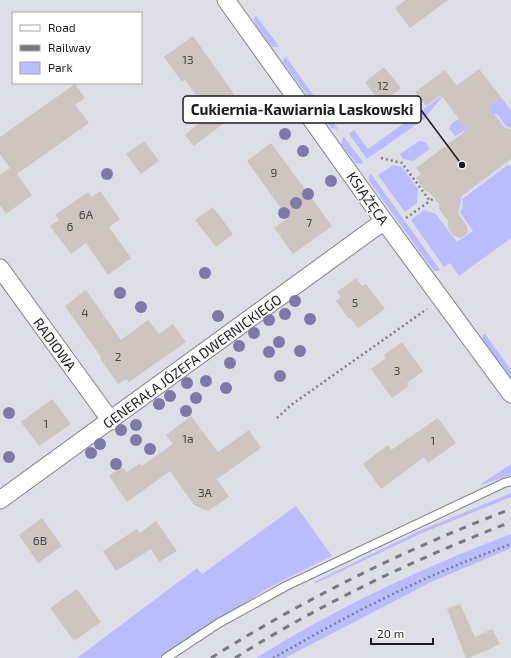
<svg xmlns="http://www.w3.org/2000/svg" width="511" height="658" viewBox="0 0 511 658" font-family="'Exo 2',sans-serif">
<rect width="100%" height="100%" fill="#dedee7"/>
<path fill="#bbf" d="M256,16l23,30 -3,1h-4l-18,-25v-4z
M286,57l52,72 -7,-1 -48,-66 1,-4z
M475,72l-33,25 -18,22 -57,40 -18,-25 5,-4 14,19z
M501,97l10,14v17l-5,-2 -10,-13 -28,22 -4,-4 -9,5 -6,-7 2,-5 7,-5 2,2 23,-10z
M344,137l19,25 -2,2 -5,-1 -15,-19 1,-5z
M419,141l6,1 5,7 -17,12 -10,-2 -3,-5z
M511,164v74l-52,38 -9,-13 -6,4 -33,-47 13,-10 12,4 21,28 16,-11 -13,-19 2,-2 1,-8 -1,-3 46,-34 1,1z
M393,165l9,2 16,22 -1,14 -12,9 -27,-37z
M371,174l69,96 -2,1h-4l-65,-90v-5z
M485,334l26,36v9l-28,-39v-5z
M511,464v11l-33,11z
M511,493v4l-91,37 -104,49 -2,-1 105,-51z
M296,506l36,50 -64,32 -108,70h-83l120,-90 5,6z
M511,534v14l-80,34 -146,76h-29c80,-50 167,-91 255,-124z"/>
<path fill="#cec4c0" d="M406,0h42l-38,28 -15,-20z
M193,36l51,72 -50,38 -9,-11 25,-21 -25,-34 -3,2 -18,-25z
M384,67l17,21 -20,16 -16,-22z
M479,69l22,28 -12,10 16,21 6,1v30l-49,37 -4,17 9,13 1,7 -7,5 -7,-2 -6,-8v-7l-9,-12v-5l-10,-12 -4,-1 -9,-13 5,-4 -5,-6 51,-38 -26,-35 -15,11 -11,-14 30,-22 12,16z
M75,84l10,14 -10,7 14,18 -72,51 15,21 -26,19 -6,-9v-30l10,-7 -10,-14v-17z
M144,141l15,20 -18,13 -15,-20z
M271,143l61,83 -39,28 -19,-26 14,-10 -41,-57z
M100,191l20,28 -11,8 22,31 -23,17 -22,-32 -15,11 -21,-28 9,-6 -4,-5 33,-23 4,5z
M213,207l20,27 -17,13 -21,-27z
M356,278l6,8 4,-2 19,25 -27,19 -8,-10 -1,1 -13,-18 5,-4 -4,-5z
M86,290l35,50 27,-20 11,14 14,-10 13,18 -57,40 -3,-3 -8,5 -18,-26 1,-1 -36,-51z
M402,342l21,29 -16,12 2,3 -17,12 -21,-29 15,-11 -2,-3z
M52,399l19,25 -32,22 -18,-24z
M191,416l27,36 31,-22 12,18 -44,31 12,18 -21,14 -14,-6 -24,-34 -43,31 -18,-26 12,-10 6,6 13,-9 2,3 31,-22 -7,-9z
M438,418l18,25 -28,20 -4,-6 -43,32 -18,-25 25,-19 3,5z
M42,518l20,28 -24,17 -19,-28z
M156,521l21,30 -18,11 -8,-13 -35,22 -13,-20 34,-22 3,4z
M77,589l24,33 -27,19 -24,-33z
M460,604l15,33 17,-8 8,15 -31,14h-3l-19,-49z"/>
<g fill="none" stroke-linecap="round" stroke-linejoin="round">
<g stroke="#808088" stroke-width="10">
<path id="lane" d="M166,658l53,-35 67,-37 218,-103 7,-2"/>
</g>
<g stroke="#808088" stroke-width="19">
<path id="street" d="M226,0l158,221 127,173
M0,268l111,153
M0,500l384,-279"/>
</g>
<path stroke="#7e7e84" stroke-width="2.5" stroke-dasharray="2 3" stroke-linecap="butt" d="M381,158l21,5 28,38 4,-3
M406,218l24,-17
M277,418l14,-13 136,-96
M273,658c36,-20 72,-41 110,-59 41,-21 85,-39 128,-55"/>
<use href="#lane" stroke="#fff" stroke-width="8"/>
<use href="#street" stroke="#fff" stroke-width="17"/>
<path stroke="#78787f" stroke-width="3" stroke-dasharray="7 7" stroke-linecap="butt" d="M211,658c95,-60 195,-109 300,-149
M235,658c87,-55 180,-99 276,-136"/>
</g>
<g fill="#7f79a9">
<circle cx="285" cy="134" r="6"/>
<circle cx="303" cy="151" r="6"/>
<circle cx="107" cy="174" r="6"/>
<circle cx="331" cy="181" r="6"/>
<circle cx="308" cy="194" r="6"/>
<circle cx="296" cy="203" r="6"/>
<circle cx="284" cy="213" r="6"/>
<circle cx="205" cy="273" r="6"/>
<circle cx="120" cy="293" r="6"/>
<circle cx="295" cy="301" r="6"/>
<circle cx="141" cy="307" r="6"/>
<circle cx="285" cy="314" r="6"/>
<circle cx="218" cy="316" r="6"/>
<circle cx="310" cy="319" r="6"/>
<circle cx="269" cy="320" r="6"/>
<circle cx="254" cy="333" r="6"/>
<circle cx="279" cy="342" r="6"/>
<circle cx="239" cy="346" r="6"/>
<circle cx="300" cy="351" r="6"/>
<circle cx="269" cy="352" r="6"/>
<circle cx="230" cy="363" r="6"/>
<circle cx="280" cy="376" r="6"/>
<circle cx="206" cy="381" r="6"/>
<circle cx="187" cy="383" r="6"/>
<circle cx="226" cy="388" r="6"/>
<circle cx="170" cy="396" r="6"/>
<circle cx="196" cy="398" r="6"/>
<circle cx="159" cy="404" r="6"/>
<circle cx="186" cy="411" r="6"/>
<circle cx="9" cy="413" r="6"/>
<circle cx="136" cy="425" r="6"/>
<circle cx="121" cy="430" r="6"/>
<circle cx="136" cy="440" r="6"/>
<circle cx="100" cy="444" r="6"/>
<circle cx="150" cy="449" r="6"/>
<circle cx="91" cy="453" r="6"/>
<circle cx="9" cy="457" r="6"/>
<circle cx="116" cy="464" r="6"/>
</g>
<g text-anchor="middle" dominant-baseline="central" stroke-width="3" stroke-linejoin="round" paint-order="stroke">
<g font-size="12" fill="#484648">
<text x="188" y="59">13</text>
<text x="383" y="85">12</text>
<text x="274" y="172">9</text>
<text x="86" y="214">6A</text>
<text x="309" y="222">7</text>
<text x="70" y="226">6</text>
<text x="355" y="302">5</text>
<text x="85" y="312">4</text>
<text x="118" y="356">2</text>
<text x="397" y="370">3</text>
<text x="46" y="423">1</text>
<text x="188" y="438">1a</text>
<text x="433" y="440">1</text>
<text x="205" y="492">3A</text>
<text x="40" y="540">6B</text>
</g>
<g font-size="14" fill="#1c1c20" stroke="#fff">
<text transform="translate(368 198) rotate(55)">KSIĄŻĘCA</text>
<text transform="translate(55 344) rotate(54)">RADIOWA</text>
<text transform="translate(192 361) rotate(-36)">GENERAŁA JÓZEFA DWERNICKIEGO</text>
</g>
</g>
<path fill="none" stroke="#1c1c20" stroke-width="1.5" d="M462 165L421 110"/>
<circle fill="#1c1c20" stroke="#fff" stroke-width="1.5" cx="462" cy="165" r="4"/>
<rect fill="#fff" stroke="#1c1c20" stroke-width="1.5" x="183" y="96" width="238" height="27" rx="4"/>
<g font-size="15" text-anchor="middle" font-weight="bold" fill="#1c1c20">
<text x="302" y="115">Cukiernia-Kawiarnia Laskowski</text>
</g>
<rect x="12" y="12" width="130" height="72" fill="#ffffff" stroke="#a4a4a6"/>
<rect x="20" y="25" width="20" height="6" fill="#ffffff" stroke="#a4a4a6"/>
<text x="48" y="32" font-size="12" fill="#1c1c20">Road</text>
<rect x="20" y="45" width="20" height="6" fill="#78787f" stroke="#a4a4a6"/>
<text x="48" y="52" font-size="12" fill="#1c1c20">Railway</text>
<rect x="20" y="62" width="20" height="12" fill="#bbbbff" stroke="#a4a4a6"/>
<text x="48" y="72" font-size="12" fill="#1c1c20">Park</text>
<path d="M371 638v6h62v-6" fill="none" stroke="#1c1c20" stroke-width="2"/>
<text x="377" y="638" font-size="12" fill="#1c1c20" stroke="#ffffff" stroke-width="3" paint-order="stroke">20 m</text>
</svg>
